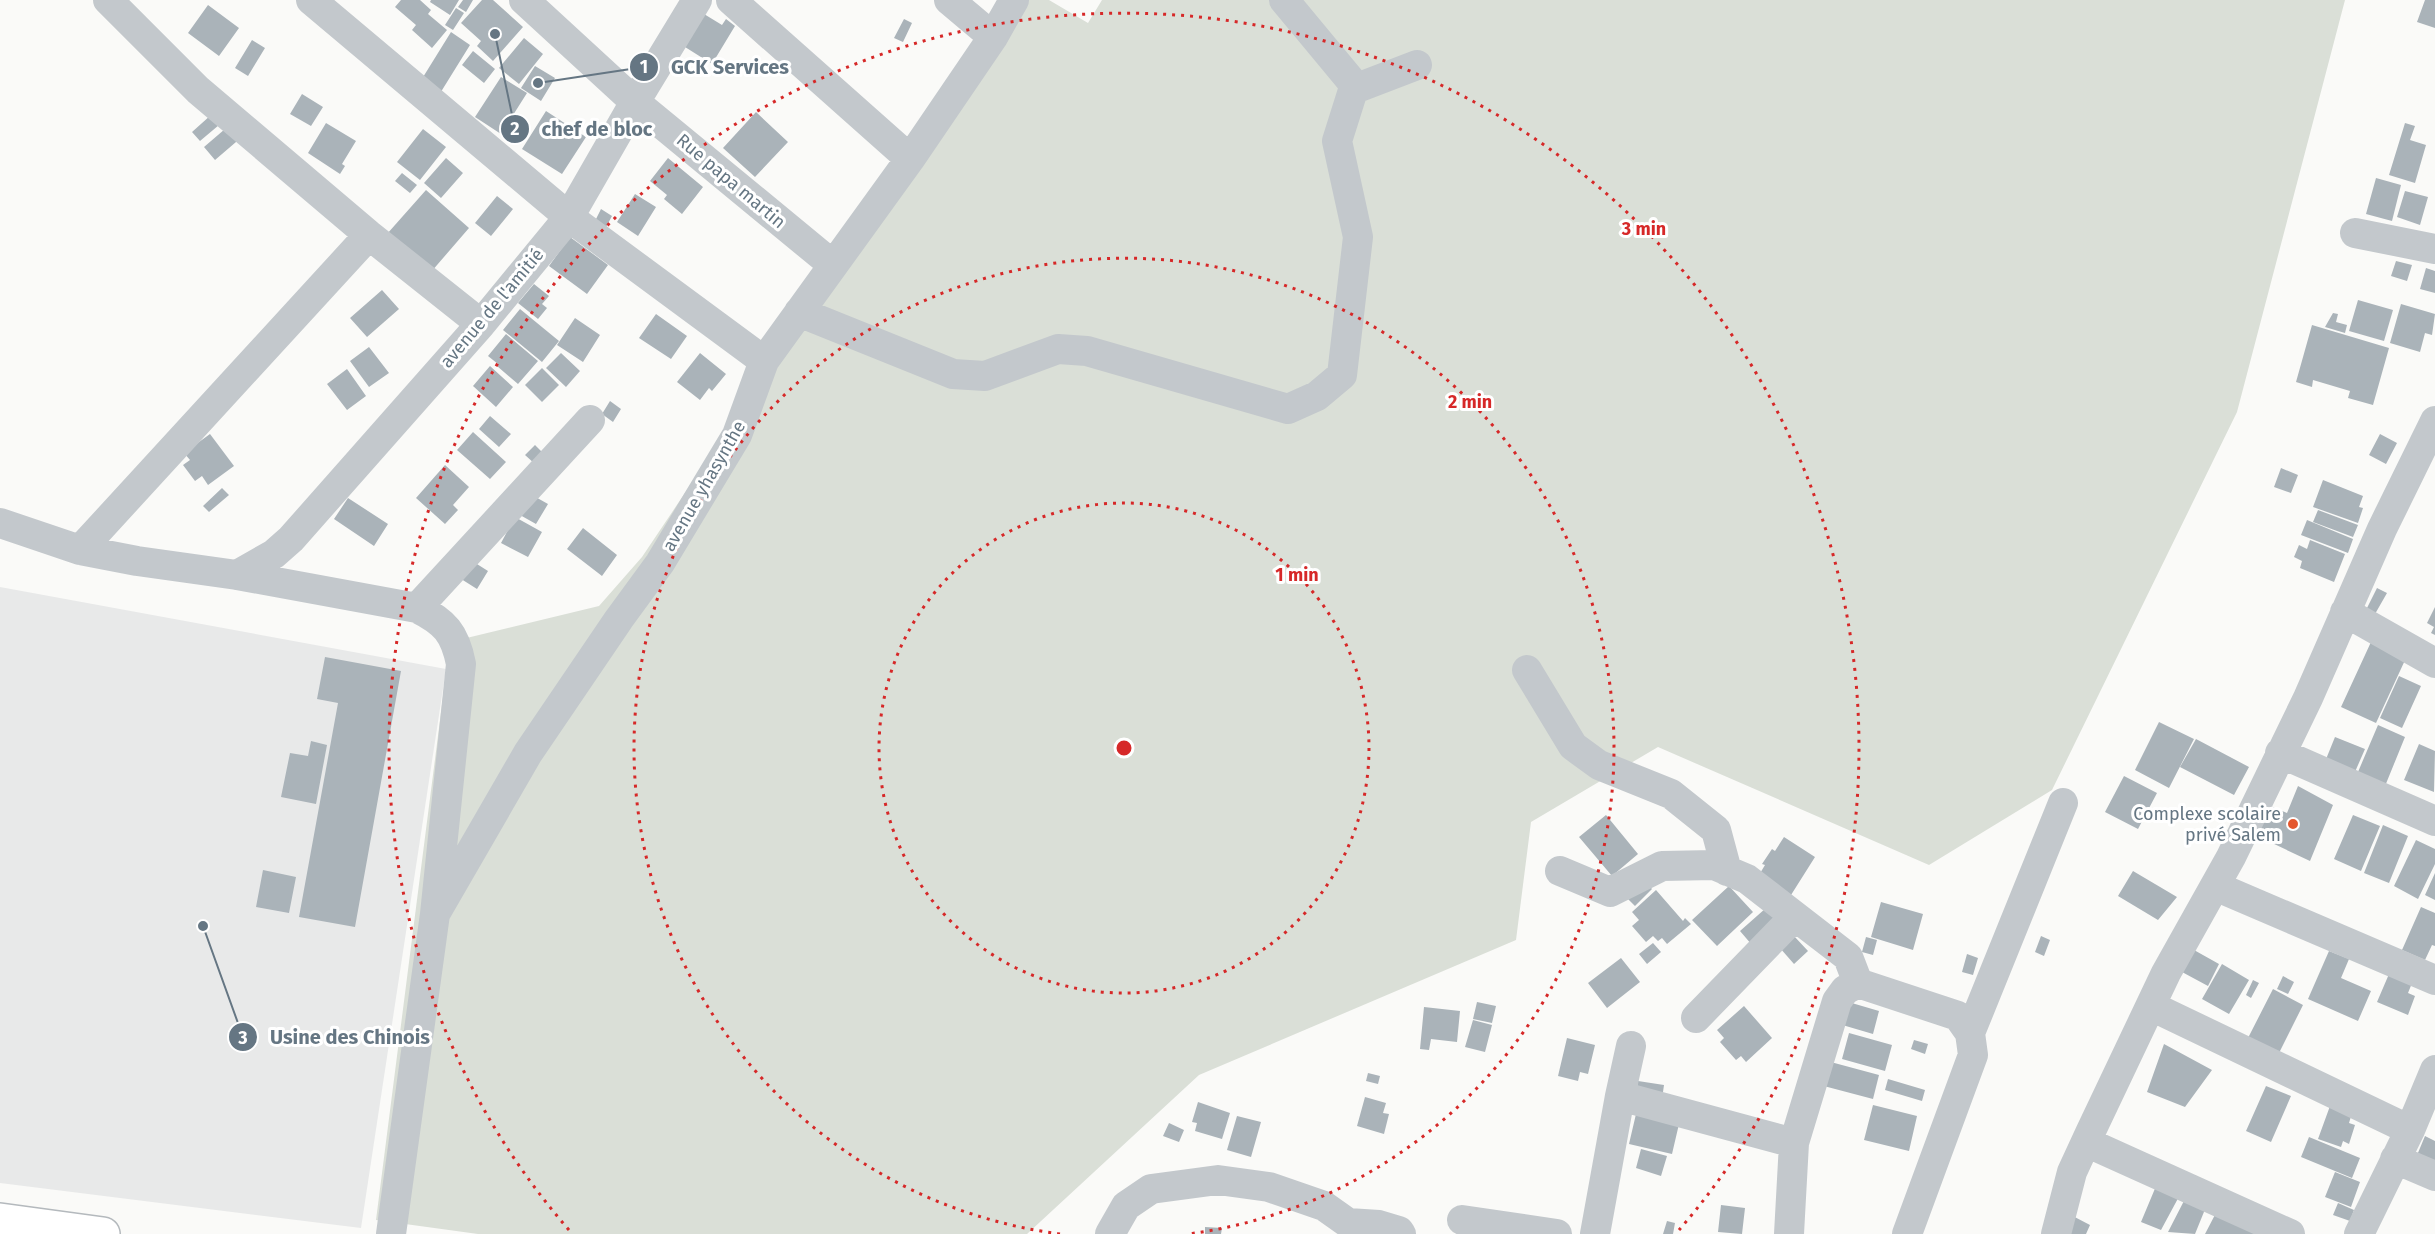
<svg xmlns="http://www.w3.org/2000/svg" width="2435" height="1234" viewBox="0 0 2435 1234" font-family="'Fira Sans',sans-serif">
<rect width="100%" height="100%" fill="#fafaf8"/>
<path fill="#e8e9e9" d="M0,587l446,82 -85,559 -361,-45z"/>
<path fill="#dadfd7" d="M1003,0h46l39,23 14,-23h1243l-108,412 -185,378 -123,75 -271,-118 -127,75 -15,118 -317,135 -172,159h-549l-102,-14 74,-578 149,-36 43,-49 116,-173z"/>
<path fill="#aab3b9" d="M401,0h19l11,10 -3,4 19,16 -15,18 -20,-18 4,-5 -21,-18z
M431,0h28l-9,15 -20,-13z
M463,0h10l-7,12 -8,-5z
M482,0h11l30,27 -30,34 -16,-15 4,-5 -20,-18z
M2425,0h10v28l-18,-6z
M208,5l31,23 -20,28 -31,-23z
M456,8l8,5 -11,17 -8,-5z
M704,14l18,11 4,-6 9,7 -23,38 -27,-17z
M904,19l8,4 -9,19 -9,-4z
M451,32l19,13 -31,50 -19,-13z
M524,38l19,16 -24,30 -20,-16z
M252,40l13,8 -17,28 -13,-8z
M473,51l22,18 -11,14 -22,-18z
M535,66l20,12 -14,23 -20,-13z
M501,77l26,16 -26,41 -26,-17z
M302,94l21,13 -12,19 -21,-12z
M546,111l40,26 -24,37 -40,-25z
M756,112l32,30 -33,35 -32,-29z
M211,115l8,10 -19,16 -8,-9z
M232,123l11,13 -28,24 -11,-13z
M326,123l30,18 -14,23 3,2 -5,8 -32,-21z
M2405,123l10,3 -5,14 16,5 -11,38 -26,-8z
M423,129l23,18 -26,33 -23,-18z
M446,158l17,15 -22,25 -17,-15z
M668,158l35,29 -21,27 -18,-15 3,-4 -17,-14z
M402,173l15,12 -7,8 -15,-12z
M2376,178l25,7 -9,36 -26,-7z
M426,190l43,38 -38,44 -44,-38z
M2405,191l23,6 -8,28 -23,-8z
M635,194l21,13 -18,29 -21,-14z
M497,196l16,13 -22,27 -16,-13z
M601,209l11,7 -7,13 -11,-6z
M570,237l38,28 -21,29 -38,-28z
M2396,261l16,4 -5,16 -16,-5z
M2426,268l9,3v22l-15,-4z
M534,284l15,12 -7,8 5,4 -9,11 -20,-16z
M382,290l17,19 -32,28 -17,-19z
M2358,300l35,10 -9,31 -35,-10z
M2401,304l34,10 -3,21 -7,-2 -5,19 -30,-9z
M520,309l39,32 -17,21 -39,-32z
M2333,313l5,1 -2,8 11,3 -2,8 -20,-6z
M656,314l31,22 -16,23 -32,-21z
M575,318l25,17 -17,27 -26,-17z
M2312,325l77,23 -16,57 -25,-7 2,-7 -37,-11 -1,7 -16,-5z
M506,334l32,27 -20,23 -21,-18 1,-2 -10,-8z
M369,347l20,26 -20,14 -19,-26z
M561,353l19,18 -14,16 -20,-19z
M700,353l26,21 -14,17 -3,-3 -9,12 -23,-18z
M490,366l23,21 -17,20 -23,-21z
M542,368l17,17 -17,17 -17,-17z
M347,369l19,27 -19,14 -20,-26z
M610,401l11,8 -8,13 -11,-8z
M490,416l21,18 -12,13 -20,-18z
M473,432l33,30 -16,17 -33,-29z
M210,434l24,32 -26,19 -6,-9 -7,5 -12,-16 7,-5 -6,-7z
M2380,434l17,9 -11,21 -17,-9z
M535,445l9,9 -9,10 -10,-9z
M445,465l24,22 -16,18 5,5 -13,14 -29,-26z
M2281,468l17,7 -7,18 -17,-6z
M2323,480l40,16 -4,11 4,1 -5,15 -45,-16z
M222,488l7,7 -20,17 -6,-6z
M532,495l16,9 -12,20 -16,-9z
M348,498l40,26 -14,22 -40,-27z
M2318,510l40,15 -5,12 -40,-15z
M515,517l27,15 -14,25 -27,-14z
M2307,520l46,19 -5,14 -47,-18z
M583,528l34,27 -15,21 -35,-27z
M2310,540l35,14 -11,28 -34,-14 2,-7 -8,-4 5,-12 8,4z
M469,559l19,12 -11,18 -19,-12z
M2377,588l10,5 -12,21 -9,-4z
M2435,607v28l-4,-2 3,-6 -7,-4z
M2371,642l35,16 -30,65 -35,-16z
M325,657l76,14 -46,256 -56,-10 39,-214 -21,-4z
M2399,676l22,10 -19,42 -22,-10z
M2159,722l35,17 -25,49 -34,-18z
M2378,725l27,12 -22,54 -28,-12z
M2335,737l30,12 -14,32 -29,-12z
M2196,739l53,28 -15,28 -54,-28z
M311,741l16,4 -11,59 -35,-7 9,-44 18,3z
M2419,744l16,7 -1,41 -30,-12z
M2124,776l33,17 -19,36 -33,-17z
M2298,786l35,19 -23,56 -55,-26 13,-30 19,8z
M1606,815l32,39 -26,22 -33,-39z
M2353,815l27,11 -19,45 -27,-12z
M2383,825l25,11 -19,47 -25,-10z
M1784,837l31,20 -24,38 -32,-20 6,-10 -3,-1 10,-15 3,2z
M2416,840l19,9v15l-17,35 -24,-13z
M263,870l33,7 -7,36 -33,-6z
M2133,871l44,26 -19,23 -40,-24z
M2435,873v27l-10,-5z
M1643,879l9,10 -17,17 -9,-9z
M1729,886l24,26 -36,34 -25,-26z
M1656,890l27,31 2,-3 6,6 -24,20 -5,-6 -4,3 -5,-5 -7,6 -14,-16 7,-6 -7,-8z
M1881,902l42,12 -10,36 -42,-13z
M2421,907l14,6v33l-3,-1 -7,15 -23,-10z
M1766,908l12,13 -26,24 -12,-14z
M1794,936l14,15 -14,13 -14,-16z
M2041,936l9,4 -6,16 -9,-4z
M1866,937l11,3 -4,15 -11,-3z
M1653,943l8,9 -14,12 -8,-10z
M2194,950l25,14 -11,22 -26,-14z
M2329,951l20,8 -8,19 30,13 -13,30 -50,-22z
M1967,954l11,4 -5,17 -11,-3z
M1621,958l19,24 -33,26 -19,-25z
M2222,964l27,16 -20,34 -27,-15z
M2389,974l23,9 -4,10 7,3 -7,19 -31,-13z
M2283,976l11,6 -6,12 -11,-5z
M2253,980l6,3 -8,15 -5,-3z
M2273,989l30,16 -24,48 -31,-15z
M1845,1001l34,10 -6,23 -34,-10z
M1477,1002l19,4 -4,17 -19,-4z
M1744,1006l28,32 -26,24 -5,-6 -5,4 -16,-18 4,-4 -7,-8z
M1424,1007l36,4 -3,31 -26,-3 -2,11 -9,-1z
M1473,1020l19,5 -7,27 -20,-5z
M1849,1033l43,12 -7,26 -43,-12z
M1567,1038l28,7 -7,29 -8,-2 -2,9 -20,-5z
M1914,1040l14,4 -3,10 -14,-5z
M2164,1044l48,26 -27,37 -38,-15z
M1827,1061l52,14 -6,24 -53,-14z
M1368,1073l12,3 -2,8 -12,-3z
M1888,1079l37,11 -3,11 -37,-11z
M1638,1081l26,4 -2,14 -26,-4z
M2266,1086l25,10 -20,46 -25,-11z
M1365,1097l21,6 -3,10 6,1 -5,20 -27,-8z
M1198,1102l32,11 -8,26 -27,-8 2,-8 -5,-1z
M1873,1105l44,11 -8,35 -45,-11z
M2330,1106l22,7 -3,10 6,2 -6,19 -6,-3 -2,6 -23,-8z
M1636,1114l43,10 -7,30 -43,-10z
M1237,1116l24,6 -10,35 -24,-7z
M1169,1123l15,7 -5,12 -16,-6z
M2425,1136l10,5v27l-20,-8z
M2309,1137l51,21 -8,20 -51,-21z
M1641,1149l26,7 -6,20 -25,-8z
M2335,1172l25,10 -9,25 -26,-10z
M2159,1179l23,12 -21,39 -20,-8z
M2187,1195l21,7 -13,32 -27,-2z
M2338,1203l16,7 -4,11 -17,-6z
M1721,1205l24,3 -3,26 -24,-2z
M2218,1209l50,25h-63z
M2067,1213l23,12 -4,9h-27z
M1667,1221l8,2 -2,11h-10z
M1205,1227l17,1 -1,6h-16z"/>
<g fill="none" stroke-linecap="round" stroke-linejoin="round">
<g stroke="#b4b9bd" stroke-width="36">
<path id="highway" d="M0,1220l103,14"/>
</g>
<path stroke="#c3c8cc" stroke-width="30" d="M108,0l90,90 171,145 112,89
M311,0l258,217 195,144
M524,0l111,102 198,163
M731,0l179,159
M949,0l44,37
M1284,0l73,88 60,-23
M2355,233l80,16
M799,312l154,62 32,2 73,-27 29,2 201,58 29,-13 25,-21 16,-138 -21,-96 18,-57
M0,523l80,27 57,11 100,14 180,33c28,14 38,25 44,56l-26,250 -44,320
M80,550l289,-315
M237,575l37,-21 17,-15 190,-215 88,-107 66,-115 62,-102
M417,608l173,-188
M2345,612l90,51
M1527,670l46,76 26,19 72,29 45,36 11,41
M2280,753l155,68
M1560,871l50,21 52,-26 52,-1 33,14 101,78 10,26
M2215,886l220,94
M435,914l93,-161 91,-134 41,-56 77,-128 27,-74 146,-202 83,-122 21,-37
M2151,1006l259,124
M1696,1018l98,-101
M1970,1033l93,-230
M1631,1046l-11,50 174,47 -5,91
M2086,1142l204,92
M1794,1143l43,-142 8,-11 13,-7 100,33 12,17 3,22 -66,179
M2395,1159l40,17
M1462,1220l95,14
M1110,1234l16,-28 25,-17 67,-9 51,7 55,19 24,17 31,2 20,6 2,3
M1595,1234l25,-138
M2056,1234l16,-62 18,-39 76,-160 65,-116 77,-159 74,-169 53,-108
M2359,1234l51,-104 25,-60"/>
<use href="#highway" stroke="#fff" stroke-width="33"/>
</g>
<g fill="none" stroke="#d62828" stroke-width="3" stroke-dasharray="3 6">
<circle cx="1124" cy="748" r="245"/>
<path d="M1060 1234A490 490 0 1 1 1188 1234"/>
<path d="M569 1230A735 735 0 1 1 1679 1230"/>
</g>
<circle fill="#e4572e" stroke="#fff" stroke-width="2" cx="2293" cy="824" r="6"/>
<g text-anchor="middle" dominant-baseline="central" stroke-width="6" stroke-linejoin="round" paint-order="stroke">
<g font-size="18" fill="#657683" stroke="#fff">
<text transform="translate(731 181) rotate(40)">Rue papa martin</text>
<text transform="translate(492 308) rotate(-50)">avenue de l'amitié</text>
<text transform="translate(704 486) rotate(-60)">avenue yhasynthe</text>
</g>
<g font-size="18" fill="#657683" stroke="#fff" text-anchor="end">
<text x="2281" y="814">Complexe scolaire<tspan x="2281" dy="21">privé Salem</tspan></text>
</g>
</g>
<circle cx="1124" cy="748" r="9" fill="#d62828" stroke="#fff" stroke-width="3"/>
<g font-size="18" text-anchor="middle" font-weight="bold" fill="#d62828" stroke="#fff" stroke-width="6" stroke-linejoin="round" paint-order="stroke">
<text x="1644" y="235">3 min</text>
<text x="1470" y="408">2 min</text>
<text x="1297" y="581">1 min</text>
</g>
<path fill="none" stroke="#657683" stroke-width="2" d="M538 83L644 67M495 34L515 129M203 926L243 1037"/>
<g fill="#657683" stroke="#fff" stroke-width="2">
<circle cx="538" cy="83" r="6"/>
<circle cx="495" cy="34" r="6"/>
<circle cx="203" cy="926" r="6"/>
<circle cx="644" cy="67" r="15"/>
<circle cx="515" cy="129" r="15"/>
<circle cx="243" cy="1037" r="15"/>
</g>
<g font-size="18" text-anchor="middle" font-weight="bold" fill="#fff">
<text x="644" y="73">1</text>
<text x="515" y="135">2</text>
<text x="243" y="1044">3</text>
</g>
<g font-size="20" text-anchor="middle" font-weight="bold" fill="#657683" stroke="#fff" stroke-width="6" stroke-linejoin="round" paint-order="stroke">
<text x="730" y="74">GCK Services</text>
<text x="597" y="136">chef de bloc</text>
<text x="350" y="1044">Usine des Chinois</text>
</g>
</svg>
